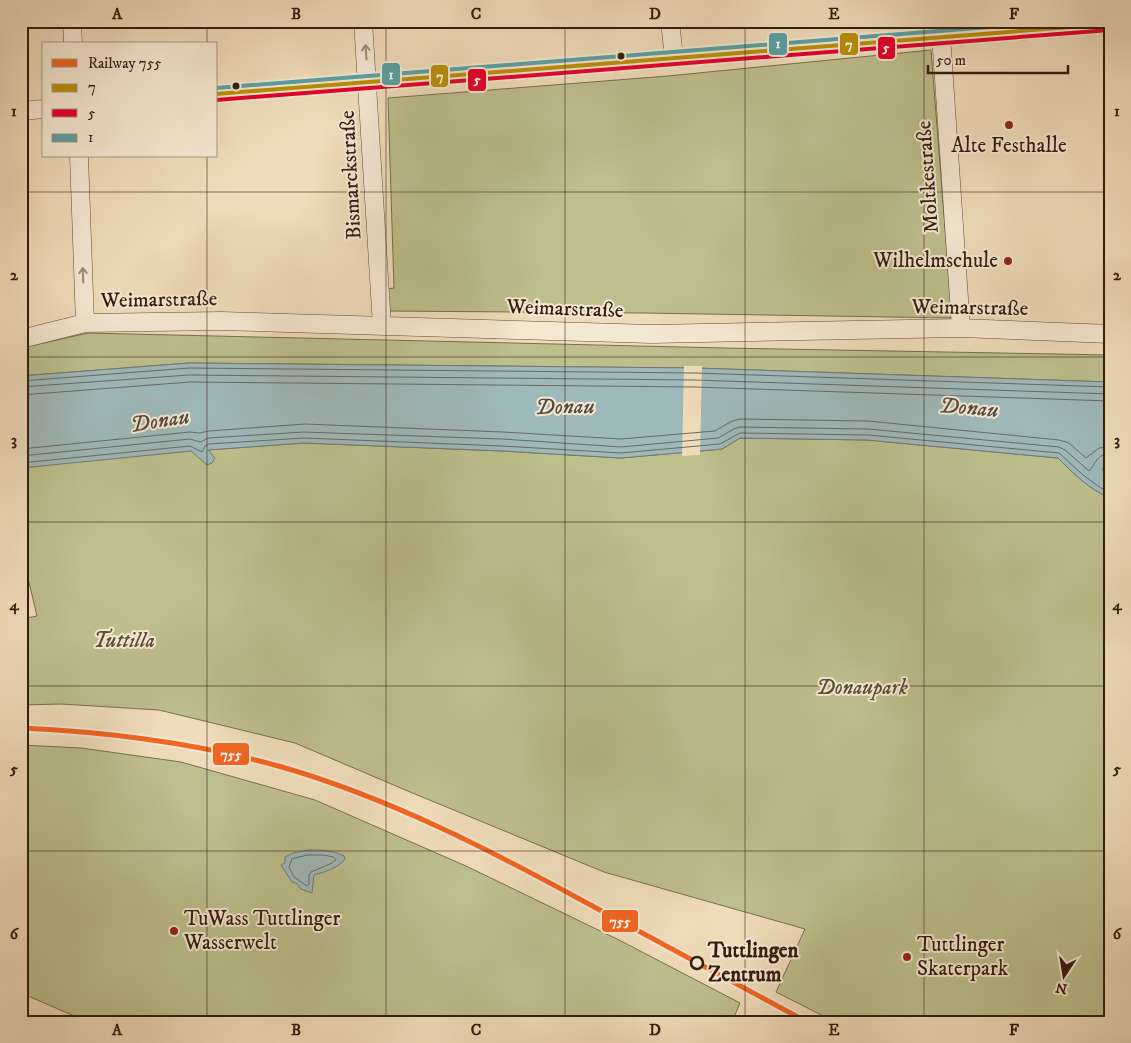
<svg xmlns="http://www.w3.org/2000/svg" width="1131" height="1043" viewBox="0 0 1131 1043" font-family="'IM FELL DW Pica',serif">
<rect width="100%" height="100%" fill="#efdcba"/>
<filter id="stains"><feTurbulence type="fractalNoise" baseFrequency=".004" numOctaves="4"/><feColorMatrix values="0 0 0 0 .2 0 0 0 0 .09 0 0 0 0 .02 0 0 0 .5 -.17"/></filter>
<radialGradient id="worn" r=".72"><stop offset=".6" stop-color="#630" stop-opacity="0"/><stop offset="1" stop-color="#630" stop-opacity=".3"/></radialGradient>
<path fill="#bdbf8d" stroke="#786e4e" d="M931,50l21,268 -310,-5 -256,-2 -1,-22 9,-1 -6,-190 280,-22z
M88,333l636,15 386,7v27l-415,-14 -506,-5 -168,13v-28z
M740,438l127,2 191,18c16,16 31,31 52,40v524h-275l-59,-30 29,-63 -201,-57 -194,-80 -115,-49 -136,-33 -98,-6 -40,1v-86l16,-3 -14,-59h-2v-89l103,-12 180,-13 198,8 119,7 101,-9z
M21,745l60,3 100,14 134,38 151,66 155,75 119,62 -8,19h-644l-67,-29z"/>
<path fill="#9eb9ba" stroke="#737a76" d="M189,363l506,5 415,14v83h-3l-5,4 8,12v17c-21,-9 -36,-24 -52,-40l-191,-18 -127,-2 -18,11 -101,9 -119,-7 -198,-8 -96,7 7,8 -3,5 -5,2 -16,-14 -170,17v-92z
M308,850c13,0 24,0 36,6l1,3c-6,9 -21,13 -31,16l-2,18 -11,-4 -5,-6 -4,-1 -11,-17 4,-2v-6l8,-4z"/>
<path fill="#efdcba" d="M684,366h18l-2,89 -18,1z"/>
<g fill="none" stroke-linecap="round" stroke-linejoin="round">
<path stroke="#686a64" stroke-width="1" d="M21,381l168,-13 506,5 415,14
M21,387l168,-12 506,5 415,14
M21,395l169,-13 505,5 415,14
M21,449l169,-17 9,1 10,-2 96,-7 198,8 118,7 94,-8 17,-10 8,-2 128,2 191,19 10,3 17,15 13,-10 11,-1
M21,456l169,-17 10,3 9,-4 95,-6 198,7 119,8 97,-9 16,-9 6,-2 128,2 191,18 6,3 24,21c7,-7 7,-17 21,-17
M21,463l169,-17 12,6 3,-6 4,-2 95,-6 198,8 119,7 99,-9 20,-11 128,2 191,18 24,22 18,13 9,4
M308,855h15l11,2 2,3 -4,3 -21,9 -2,3v9l-2,2 -13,-9 -5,-10 3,-8z"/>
<g stroke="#624c3a" stroke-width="19">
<path id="street" d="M72,21l1,23
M363,21l19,305
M670,21l4,37
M940,21l21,307
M216,94l894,-70
M21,111l23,-2
M79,156l6,167
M21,339l64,-16 136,-2 431,13 309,-6 149,6"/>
</g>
<use href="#street" stroke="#f5e8d2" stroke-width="18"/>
<g stroke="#f5e8d2" stroke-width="8">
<path id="bus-1" d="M216,94l894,-70"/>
</g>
<g stroke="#f5e8d2" stroke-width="8">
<path id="bus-2" d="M216,100l894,-70"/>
</g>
<g stroke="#f5e8d2" stroke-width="8">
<path id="bus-3" d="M216,88l849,-67"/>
</g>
<use href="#bus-1" stroke="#b99008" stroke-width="4"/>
<use href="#bus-2" stroke="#e4002b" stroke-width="4"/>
<use href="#bus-3" stroke="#59a1a5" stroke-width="4"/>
<g stroke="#f5e8d2" stroke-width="9">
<path id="rail-1" d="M21,728c89,4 176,15 261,39 107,31 206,82 303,135 74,40 148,80 222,120"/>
</g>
<use href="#rail-1" stroke="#f26522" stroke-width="5"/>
</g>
<defs><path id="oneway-shaft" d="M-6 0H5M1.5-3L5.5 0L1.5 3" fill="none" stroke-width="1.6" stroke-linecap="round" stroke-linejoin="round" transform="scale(1.25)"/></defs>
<g stroke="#9e8c7a">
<use href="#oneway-shaft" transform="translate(366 52) rotate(-94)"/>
<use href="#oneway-shaft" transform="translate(83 275) rotate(-92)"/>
</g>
<path fill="none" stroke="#331c0f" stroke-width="1" stroke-opacity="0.55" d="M207,21v23M386,21v1001M565,21v1001M745,21v1001M924,21v1001M207,156v866M21,192h1089M21,357h1089M21,522h1089M21,686h1089M21,851h1089"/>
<g fill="#331c0f" stroke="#f5e8d2" stroke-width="2">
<circle cx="621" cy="56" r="4.5"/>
<circle cx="236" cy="86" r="4.5"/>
</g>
<g fill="#8f2418" stroke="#f5e8d2" stroke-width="2">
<circle cx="1009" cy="125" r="5"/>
<circle cx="1008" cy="261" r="5"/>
<circle cx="174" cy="931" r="5"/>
<circle cx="907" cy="957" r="5"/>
</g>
<circle fill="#f5e8d2" stroke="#331c0f" stroke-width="2.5" cx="697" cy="963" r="6"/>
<g text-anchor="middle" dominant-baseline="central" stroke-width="4" stroke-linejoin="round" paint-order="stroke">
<g font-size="21" fill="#331c0f" stroke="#f5e8d2" text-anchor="start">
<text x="1009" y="146" text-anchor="middle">Alte Festhalle</text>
<text x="998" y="261" text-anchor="end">Wilhelmschule</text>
<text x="184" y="919">TuWass Tuttlinger<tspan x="184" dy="24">Wasserwelt</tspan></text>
<text x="917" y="945">Tuttlinger<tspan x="917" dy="24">Skaterpark</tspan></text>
</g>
<g font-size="21" fill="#331c0f" stroke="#f5e8d2">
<text transform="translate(351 175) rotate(-93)">Bismarckstraße</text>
<text transform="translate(928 177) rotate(-94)">Moltkestraße</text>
<text transform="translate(159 300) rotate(-1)">Weimarstraße</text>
<text transform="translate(970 308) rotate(1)">Weimarstraße</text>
<text transform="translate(565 309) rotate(2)">Weimarstraße</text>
</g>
<g font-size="21" font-style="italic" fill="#5c4d35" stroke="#f5e8d2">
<text x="124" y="641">Tuttilla</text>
<text x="862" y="688">Donaupark</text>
</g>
<g font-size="21" font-weight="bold" fill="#331c0f" stroke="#f5e8d2" text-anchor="start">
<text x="708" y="951">Tuttlingen<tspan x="708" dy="24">Zentrum</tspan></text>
</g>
<g font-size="22" font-style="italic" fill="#534b42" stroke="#f5e8d2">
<text transform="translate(565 407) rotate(-1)">Donau</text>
<text transform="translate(969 408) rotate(5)">Donau</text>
<text transform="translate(160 421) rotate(-9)">Donau</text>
</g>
</g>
<g stroke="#f5e8d2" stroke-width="2">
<rect x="768" y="32" width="20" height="24" rx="5" fill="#59a1a5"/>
<rect x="839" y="32" width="20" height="24" rx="5" fill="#b99008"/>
<rect x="877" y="36" width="19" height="24" rx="5" fill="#e4002b"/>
<rect x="381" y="62" width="20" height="24" rx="5" fill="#59a1a5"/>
<rect x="430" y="64" width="19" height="24" rx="5" fill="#b99008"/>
<rect x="467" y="68" width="20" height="24" rx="5" fill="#e4002b"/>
<rect x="212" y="742" width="38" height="24" rx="5" fill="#f26522"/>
<rect x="601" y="909" width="38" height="24" rx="5" fill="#f26522"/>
</g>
<g font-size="14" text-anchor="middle" font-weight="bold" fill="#fff">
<text x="778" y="48">1</text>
<text x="849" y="49">7</text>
<text x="886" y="52">5</text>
<text x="391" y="79">1</text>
<text x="440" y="81">7</text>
<text x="477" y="84">5</text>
<text x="231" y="759">755</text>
<text x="620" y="926">755</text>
</g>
<rect width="1131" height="1043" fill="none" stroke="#efdcba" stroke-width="55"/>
<rect x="42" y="42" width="175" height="115" fill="#f5e8d2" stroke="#a79684"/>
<rect x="52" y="59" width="25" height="8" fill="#f26522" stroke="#a79684"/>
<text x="88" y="68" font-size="15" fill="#331c0f">Railway 755</text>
<rect x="52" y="84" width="25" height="8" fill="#b99008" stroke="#a79684"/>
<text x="88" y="92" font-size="15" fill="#331c0f">7</text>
<rect x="52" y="109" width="25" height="8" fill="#e4002b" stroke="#a79684"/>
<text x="88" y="118" font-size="15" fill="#331c0f">5</text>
<rect x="52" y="134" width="25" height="8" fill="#59a1a5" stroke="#a79684"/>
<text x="88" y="142" font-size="15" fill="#331c0f">1</text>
<g transform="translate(1064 976) rotate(192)" stroke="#f5e8d2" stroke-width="4" paint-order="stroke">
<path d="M0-4L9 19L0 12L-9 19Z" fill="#331c0f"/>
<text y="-8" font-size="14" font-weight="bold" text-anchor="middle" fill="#331c0f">N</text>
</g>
<path d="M928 65v8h140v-8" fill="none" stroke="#331c0f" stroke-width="2.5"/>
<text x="936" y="65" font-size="15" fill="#331c0f" stroke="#f5e8d2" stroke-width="4" paint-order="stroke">50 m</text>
<rect x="28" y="28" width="1076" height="988" fill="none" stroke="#331c0f" stroke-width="2"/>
<g font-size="16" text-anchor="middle" font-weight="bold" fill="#331c0f">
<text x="117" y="19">A</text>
<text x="296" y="19">B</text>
<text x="476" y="19">C</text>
<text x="655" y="19">D</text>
<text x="834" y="19">E</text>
<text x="1014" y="19">F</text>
<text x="14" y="116">1</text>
<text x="1117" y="116">1</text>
<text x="14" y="280">2</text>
<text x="1117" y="280">2</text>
<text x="14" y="445">3</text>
<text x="1117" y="445">3</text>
<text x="14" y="610">4</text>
<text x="1117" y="610">4</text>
<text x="14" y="774">5</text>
<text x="1117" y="774">5</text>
<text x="14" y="939">6</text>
<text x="1117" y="939">6</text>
<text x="117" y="1035">A</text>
<text x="296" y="1035">B</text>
<text x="476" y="1035">C</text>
<text x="655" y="1035">D</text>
<text x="834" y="1035">E</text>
<text x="1014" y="1035">F</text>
</g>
<rect width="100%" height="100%" filter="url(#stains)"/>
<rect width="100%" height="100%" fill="url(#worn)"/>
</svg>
